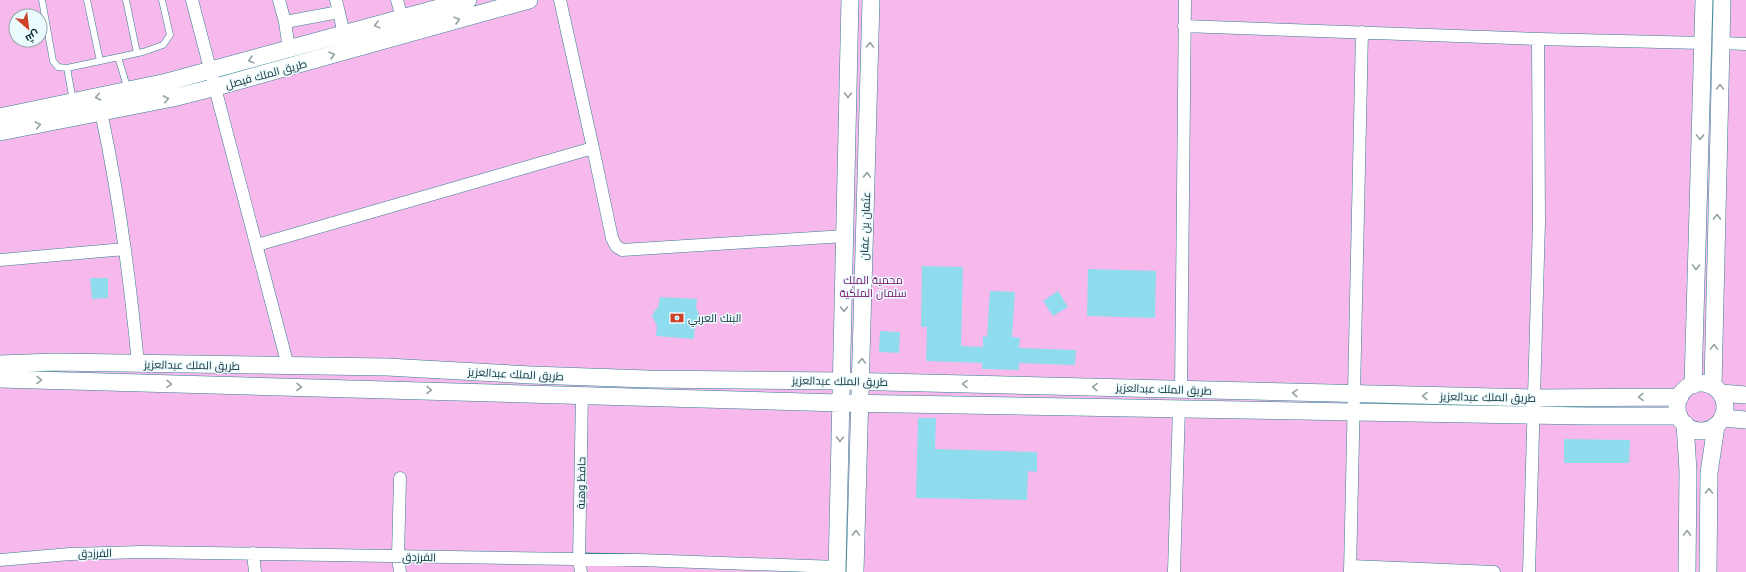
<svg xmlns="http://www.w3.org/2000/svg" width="1746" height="572" viewBox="0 0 1746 572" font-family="Helvetica,Cairo,sans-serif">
<rect width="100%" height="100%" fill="#c5f2fc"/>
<path fill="#f7b8eb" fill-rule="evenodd" d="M0,0h1746v572h-1746zM16,16h24v24h-24z"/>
<path fill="#8edced" d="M922,266l41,1 -2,79 22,1v-11l4,1 3,-46 25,1 -3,45 8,1 -1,10 57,2 -1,15 -56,-2v7l-37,-1v-6l-56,-2 1,-34h-6z
M1088,269l68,2 -1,47 -68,-2z
M90,278h18v20l-16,1z
M1058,291l10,16 -15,9 -10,-15z
M660,297l37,2 -1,9 5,10 -1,4 -5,6 -1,11 -38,-3 1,-10 -5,-10 3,-6 3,-2z
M880,331l20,1 -1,21 -20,-1z
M918,418h18l-1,31 102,3v20l-9,-1 -1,29 -111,-2z
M1564,439l66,1 -1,23h-65z"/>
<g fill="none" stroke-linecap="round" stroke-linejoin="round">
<g stroke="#318291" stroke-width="7">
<path id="lane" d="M42,0l11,61 5,6 9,1 76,-16 20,-7 7,-10 -8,-35
M87,0l13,61
M126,0l11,53
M118,57l10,33
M67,68l6,33"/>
</g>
<g stroke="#318291" stroke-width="13">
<path id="street" d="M192,0l96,366
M279,0l6,22
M336,0l8,34
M397,0l5,18
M1184,26l354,13 164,4
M1721,43l25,1
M289,49l-4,-27 54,-10
M101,112c18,83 29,167 37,252
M593,148l19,90 4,8 6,4 223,-14
M257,245l336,-97 -33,-148
M0,260l125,-11
M1181,389l4,-389
M253,553l2,19
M0,560l70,-6 72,-2 498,8 198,7
M1351,566l143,6
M400,572l-2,-15 2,-79
M581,572l-2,-12 3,-166
M1174,572l5,-164
M1350,572l12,-540
M1529,572l10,-350 -1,-183"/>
</g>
<g stroke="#318291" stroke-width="18">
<path id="secondary" d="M0,117l167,-35 301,-82
M0,132l173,-34 43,-11 313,-87
M0,364l54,-2 333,5 144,8 117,4 194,2 692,17 146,-1
M0,379l841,24 747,13h91
M1677 407a24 24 0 1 1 48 0a24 24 0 1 1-48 0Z
M1693,385l11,-385
M1713,386l9,-386
M1721,393l25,2
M1722,418l24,2
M1685,424l3,47 -1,101
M837,572l13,-572
M855,572l16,-572
M1708,572l1,-99 7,-47"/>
</g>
<use href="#lane" stroke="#fff" stroke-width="6"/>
<use href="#street" stroke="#fff" stroke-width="12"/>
<use href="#secondary" stroke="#fff" stroke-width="17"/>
</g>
<defs><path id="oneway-chevron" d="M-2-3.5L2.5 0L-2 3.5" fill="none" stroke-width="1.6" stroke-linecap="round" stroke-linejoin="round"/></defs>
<g stroke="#93a2a5">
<use href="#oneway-chevron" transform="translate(457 20) rotate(-16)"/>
<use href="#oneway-chevron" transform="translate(377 25) rotate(165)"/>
<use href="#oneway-chevron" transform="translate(870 45) rotate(-88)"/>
<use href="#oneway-chevron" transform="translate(332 55) rotate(-16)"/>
<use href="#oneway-chevron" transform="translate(251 60) rotate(165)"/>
<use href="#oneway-chevron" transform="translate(1720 87) rotate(-89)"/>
<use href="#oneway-chevron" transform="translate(848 95) rotate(91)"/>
<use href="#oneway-chevron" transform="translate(98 97) rotate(168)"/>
<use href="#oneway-chevron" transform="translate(166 99) rotate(-11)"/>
<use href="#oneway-chevron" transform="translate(38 125) rotate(-11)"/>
<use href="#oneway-chevron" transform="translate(1700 137) rotate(92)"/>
<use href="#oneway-chevron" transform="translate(867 175) rotate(-88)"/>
<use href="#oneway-chevron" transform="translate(1717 217) rotate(-89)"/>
<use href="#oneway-chevron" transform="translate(1696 267) rotate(92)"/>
<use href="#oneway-chevron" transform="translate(844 309) rotate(91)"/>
<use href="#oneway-chevron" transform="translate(1714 347) rotate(-89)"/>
<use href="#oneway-chevron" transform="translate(862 361) rotate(-88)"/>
<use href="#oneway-chevron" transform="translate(39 380) rotate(1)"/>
<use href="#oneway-chevron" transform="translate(169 384) rotate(1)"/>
<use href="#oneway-chevron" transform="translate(965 384) rotate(-179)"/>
<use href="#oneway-chevron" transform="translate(299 387) rotate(1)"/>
<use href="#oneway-chevron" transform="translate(1095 387) rotate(-179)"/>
<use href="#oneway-chevron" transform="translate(429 390) rotate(1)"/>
<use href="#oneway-chevron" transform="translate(1295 393) rotate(-178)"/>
<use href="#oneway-chevron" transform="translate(1425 396) rotate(-179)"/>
<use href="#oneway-chevron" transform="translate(1641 397) rotate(179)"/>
<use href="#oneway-chevron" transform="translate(840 439) rotate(91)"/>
<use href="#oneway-chevron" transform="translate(1709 491) rotate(-90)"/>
<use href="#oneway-chevron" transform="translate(856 533) rotate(-88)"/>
<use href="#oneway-chevron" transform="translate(1687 533) rotate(-89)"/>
</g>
<defs>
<g id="bank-bare" transform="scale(1.08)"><path d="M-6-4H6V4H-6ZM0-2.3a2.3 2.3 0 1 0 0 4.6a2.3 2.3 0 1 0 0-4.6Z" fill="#cd4228" stroke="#ebfafd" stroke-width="2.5" paint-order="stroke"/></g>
</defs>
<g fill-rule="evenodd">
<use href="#bank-bare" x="677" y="318"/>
</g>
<g text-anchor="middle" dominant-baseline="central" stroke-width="3" stroke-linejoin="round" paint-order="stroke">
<g font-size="11" fill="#0e3036" stroke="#ebfafd">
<text transform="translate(266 74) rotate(-15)">طريق الملك فيصل</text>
<text transform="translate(865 226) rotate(-88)">عثمان بن عفان</text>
<text transform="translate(192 365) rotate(1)">طريق الملك عبدالعزيز</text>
<text transform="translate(516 374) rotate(3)">طريق الملك عبدالعزيز</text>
<text transform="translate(840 381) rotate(1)">طريق الملك عبدالعزيز</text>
<text transform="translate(1164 389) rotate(2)">طريق الملك عبدالعزيز</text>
<text transform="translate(1488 397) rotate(1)">طريق الملك عبدالعزيز</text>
<text transform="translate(581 483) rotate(-89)">حافظ وهبة</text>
<text transform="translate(95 553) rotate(-1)">الفرزدق</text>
<text transform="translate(419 557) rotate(1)">الفرزدق</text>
</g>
<g font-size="11" fill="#740c6b" stroke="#ebfafd">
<text x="873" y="280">محمية الملك<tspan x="873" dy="13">سلمان الملكية</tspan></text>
</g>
<g font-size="11" fill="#0e3036" stroke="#ebfafd" text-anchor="start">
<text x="688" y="318">البنك العربي</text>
</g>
</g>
<g transform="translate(28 28) rotate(152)"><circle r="19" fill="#ebfafd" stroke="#93a9ad"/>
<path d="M0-3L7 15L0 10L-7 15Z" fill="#cd4228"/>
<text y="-6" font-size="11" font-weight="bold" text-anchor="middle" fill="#0e3036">ش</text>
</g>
</svg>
